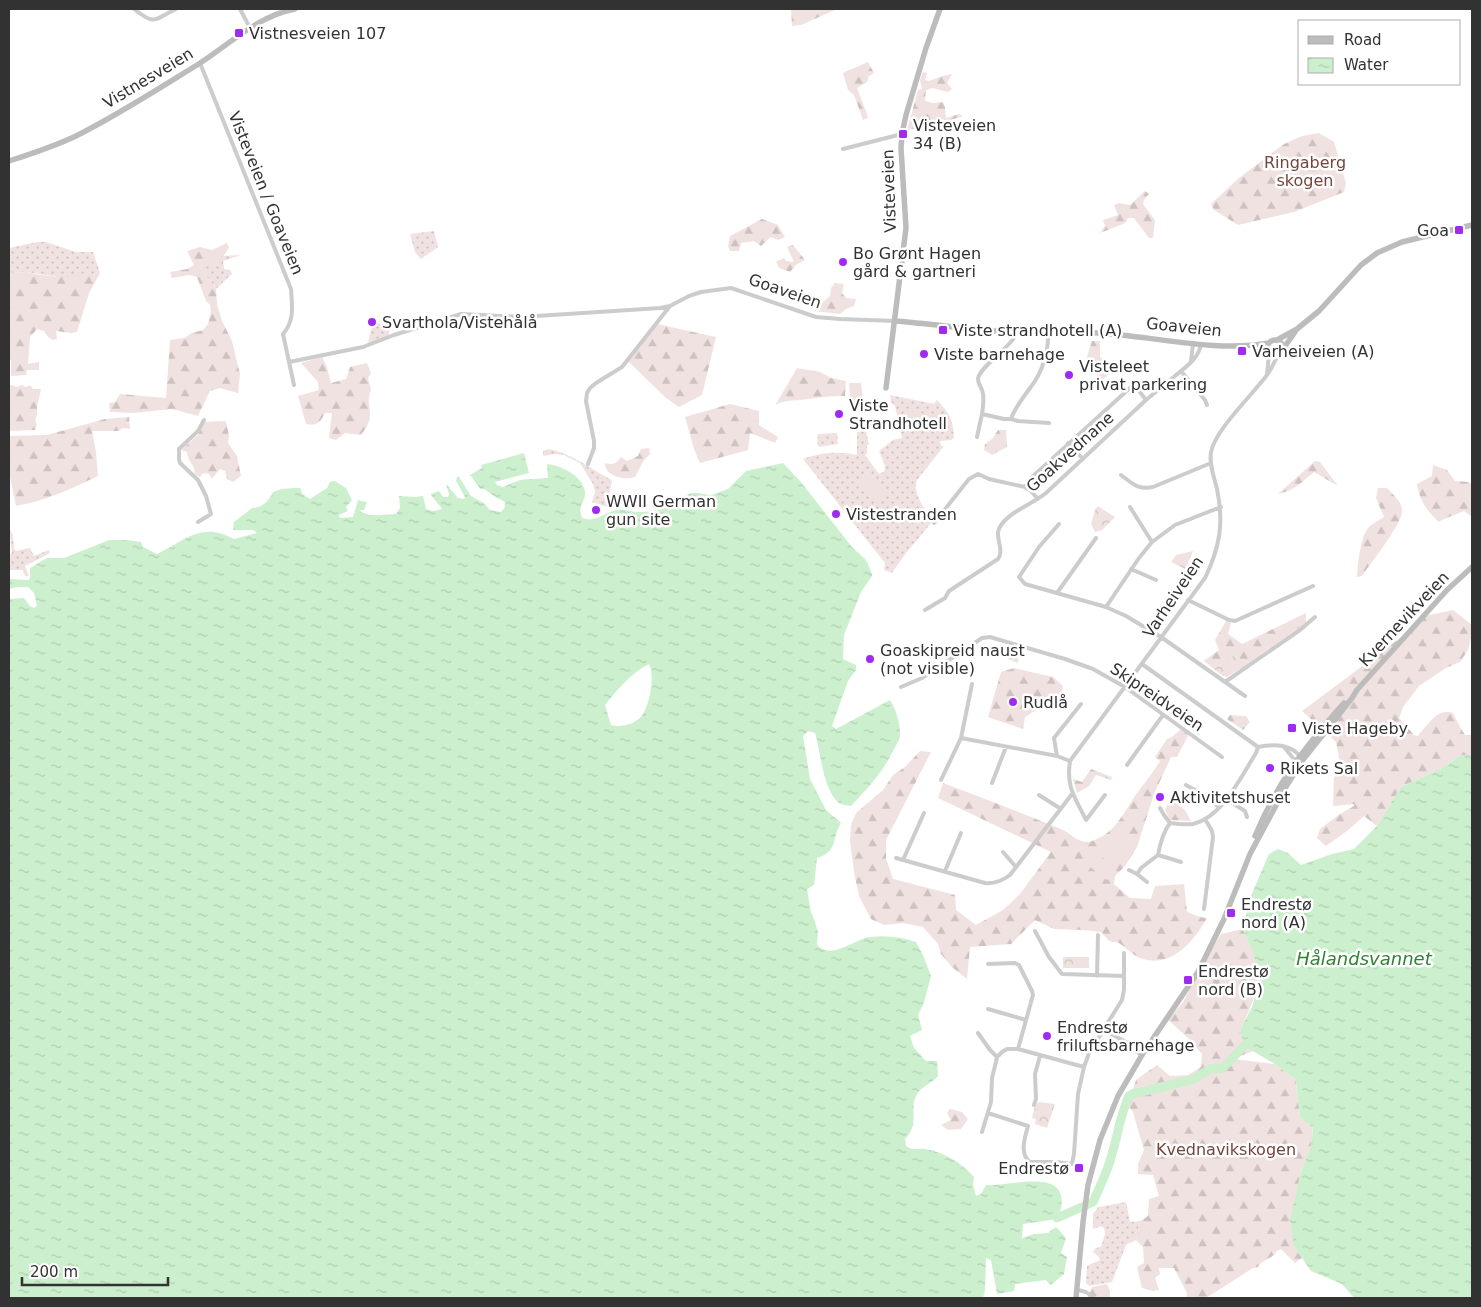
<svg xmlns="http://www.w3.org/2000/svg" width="1481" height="1307" viewBox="0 0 1481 1307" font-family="'DejaVu Sans',sans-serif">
<defs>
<pattern id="grass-dots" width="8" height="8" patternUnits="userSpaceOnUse" patternTransform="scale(1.25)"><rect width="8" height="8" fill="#f0e2e0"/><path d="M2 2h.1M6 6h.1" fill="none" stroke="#cec2c1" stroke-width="1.8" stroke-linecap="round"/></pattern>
<pattern id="forest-firs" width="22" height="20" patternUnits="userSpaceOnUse" patternTransform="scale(1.25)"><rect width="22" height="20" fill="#f0e2e0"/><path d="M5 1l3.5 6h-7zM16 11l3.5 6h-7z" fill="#cec2c1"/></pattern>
<pattern id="park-crowns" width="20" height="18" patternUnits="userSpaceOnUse" patternTransform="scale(1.25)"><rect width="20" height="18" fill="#f0e2e0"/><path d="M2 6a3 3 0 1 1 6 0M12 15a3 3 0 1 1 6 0" fill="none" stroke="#cec2c1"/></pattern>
<pattern id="water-ripples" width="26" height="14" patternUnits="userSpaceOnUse" patternTransform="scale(1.25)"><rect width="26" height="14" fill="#ccf0cd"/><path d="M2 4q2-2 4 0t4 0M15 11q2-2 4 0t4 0" fill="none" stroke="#b0ceb0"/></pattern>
</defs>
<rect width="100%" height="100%" fill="#fff"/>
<path fill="url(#grass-dots)" d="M434,231l4,16 -17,12 -6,-7 -5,-18z
M37,242h9l30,10h17l7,21 -23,5 -19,-1 -31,-5 -18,1v-25z
M241,255l-18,6 1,8 6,1 2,4 -16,15 -17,-23 19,-4 4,-6z
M379,323l5,3 11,-3 2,2 -8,2v9l-21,7 4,-17z
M890,395l44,9 3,-4c13,14 16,19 17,38l-3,2 -11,1 1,5h3l-27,34c-5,14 9,30 15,42l-26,31 -14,20 -8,-3 1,-7 -82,-104c19,-7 34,-8 54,-4v-23l9,-1 3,14h-2v8l-2,2 14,19 5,-2 1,-6 -6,-15 14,-11 9,-2 -7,-32 -4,-4z
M837,433l1,11 -19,3 -2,-3 1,-10z
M548,449c26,5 42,20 64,31l-2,11 1,9 6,1 1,2 -8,1 -3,3 -15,-5 3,-10 -2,-8 -13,-21 -16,-8 -10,-1 -11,2v-5z
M9,527l4,9 1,13 2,2 14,-3 4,8 15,-6 1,3 -25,13 4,10h-4l-2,-6h-13l-1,4v-19l3,-2z
M1126,1202l4,20 10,-1 -4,19 -10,5 -14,37 -23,4 -3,-3 1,-17 13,-6 -1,-3 -6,-5 3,-4 5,-1 4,-13 -1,-6 -3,-2 -8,3v-15l5,-7z"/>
<path fill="url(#forest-firs)" d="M791,9h46l-36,16 -9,1z
M868,62l6,11 -5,3 -2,6 -10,6 10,26 1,4 -5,2 -9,-25 -6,-5 -5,-17z
M923,72l4,1 -2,7 4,1 14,-5 9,-2 -5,9 5,6 -4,3 -16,-4 -6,2 -1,11 8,2 10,-1 2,5 1,11 13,-4 4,2 -31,10 -25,4 11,-40 4,-1 -2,-9z
M1319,133l15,9 12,41 -2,9 -50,20 -56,13 -24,-15 -3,-6 28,-26 45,-34 18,-8z
M1145,191l4,3 -5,6 -1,4 12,16 -2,18h-4l-15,-20h-6l-2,4 -3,2 -23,9 5,-7 -2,-6 15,-5 -4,-10 5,-2 11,2z
M762,219l16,6 7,12 -7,3 -7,-3 -10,9 -7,-5 -13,2 -2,8h-9l-2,-5 2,-10z
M227,243l2,5 -11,15 -19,3 17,23 1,15 5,17 10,20 8,33 -2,19 -18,-5 -10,3 -12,25 -26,-7 -39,4 -23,-1 -1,-9 6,-1 5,-8 46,4 4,-58 14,-2 8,-5 11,-3 5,-6 3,-12 -1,-7 -4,-4 -9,-24 -8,-2 -17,3 -2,-6 17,-3 7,-4 -7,-14 13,-4 12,3z
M793,245l12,15 -8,4 -7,8 -11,-4 -3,-6 8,-4 2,3 8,1 -7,-15z
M27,272c24,6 48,7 73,1l-11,20 -12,39 -6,1 -15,-2 1,8 -4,1 -5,-3 -4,-6 -7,-2 -7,8 -2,27 11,-2v8h-12l-1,5 -15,1v-15l-2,-2v-86z
M835,283l9,1 -2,9 4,5 10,1 -2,7 -8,3 -6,5 -25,-3v-2l15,-13 1,-8z
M657,324l59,13 -14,58 -23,12 -13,-9 -38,-37z
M1092,341h8v16l12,9 -5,10 -8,6 -5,-15 -9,-4z
M322,357l5,10 4,16 15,-4 4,-12 17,-4 4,10 -3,5 3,12c-4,9 -1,16 -1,25 0,8 -5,14 -9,20l-16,-2 -9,7 -7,-2 3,-25h-7c-5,10 -8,13 -19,11l-8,-28 21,-6 -1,-8 -17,-19z
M797,368l23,4 11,6 15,3 -1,15c-14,0 -23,1 -37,3 -12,2 -19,0 -32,5z
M12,385l4,2 6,-2 4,2 4,-2 3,4h8c-1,6 -3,13 -4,18 0,6 1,7 -2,13l2,5 -2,5 -26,1v-45z
M730,404l29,7v14l19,12 -3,6 -25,-10 -2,17 -48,13 -6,-14 -9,-32z
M129,417l1,12 -7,-1 -5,3h-26l4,21 2,24c-27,13 -53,25 -82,30l-7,-34v-36l38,-1 58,-16z
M226,421l3,15 -1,7 9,13 4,20 -8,6 -6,-3 -2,-8 -5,-2 -8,10 -3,-5 -6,-1 -3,4 -5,-3c-1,-11 -7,-12 -8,-22l-6,-2 17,-15 5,-13z
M998,430h8l1,17 -15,8 -8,-5 1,-6 7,-5z
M649,448l1,6 -6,6 -9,17c-11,4 -30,-1 -30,-14 8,2 11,1 16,-6l6,4 11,-5 3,-7z
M1315,461l5,1 18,24 -24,-14c-12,10 -20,19 -36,22z
M1433,465l14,5 8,11 14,1 3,3v32l-8,-6 -22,9 -3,2c-11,-10 -20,-22 -22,-38l15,-8z
M1378,488h9c6,7 14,12 15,22 2,12 -32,54 -40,66l-5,1c1,-13 3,-42 13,-51 4,-3 9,-6 14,-9l-8,-19z
M1453,610l19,15v9l-4,16 -8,12 -14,6 -27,18 -16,21 -4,11 15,17 4,1c9,-10 20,-29 35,-23l7,14 5,8h7v20h-11l-21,14 -39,18 -24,39 -13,-10 -17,15 -21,15 -9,-8 3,-9 20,-15 14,-8v-2l-21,2 1,-28 7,-10 -5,-26 -34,-31 102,-76 16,-18z
M1306,613v10l-57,40 -16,-7 -19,13 -10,-8 15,-11 -4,-10 11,-19 5,2 -3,11 14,10z
M1014,668l39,9 10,9 -4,17 -21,6 -13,8 -2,12 -35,-12 13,-45z
M1230,715l16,1 4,6 -7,8 -16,-11z
M1182,728l7,6 -12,23h-6l-17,37 -17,53 -12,19 -10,10 -1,8 16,14 21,1 4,-13 29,-2 3,28 13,5 7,1c-12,22 -35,50 -64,41 -11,-3 -19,-14 -26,-17 -3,0 -6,0 -8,-1l-8,-9 -18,-2 -29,-1 -19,-9 -24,24 -41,3 -3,32 -15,-12 -11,-13 -3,-10 -15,-17 -20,-4 -19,2 -13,-6 -12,-23 -5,-24 -4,-31 1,-16 5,-12 27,-23 10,-15 12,-8 15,-16 11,1 -45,88v18l7,21 62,16 1,15 20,15 27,-15 17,-16 31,-42 -113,-54 5,-15c39,15 79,30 118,46 11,5 18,16 31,12 25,-8 33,-32 48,-52 7,-9 14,-18 20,-28l-5,-4 12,-18 5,-2z
M1091,769l21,8 -1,3 -15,-5 -7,11 -12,7 -4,-14 9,3z
M1172,800l13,10 6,11 -21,-1 -5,-10 3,-6z
M1243,929c3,8 8,17 11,25 9,28 -2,52 -14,76l4,16 9,5 -20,8 42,5 21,16 4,38 13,10 -2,18 -11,29 -6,71 8,12 -7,5 -14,-14c-6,2 -5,5 -10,8 -5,3 -9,4 -13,10l-5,1 -47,30h-19v-5l-13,-25h-15l1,6 -5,4 4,12 -6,1 -11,-3 -5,-21 7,-4 -1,-16 -7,-7 4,-19 8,-5 1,-17 10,-3 -6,-21 -15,-1v-10l6,-14 -11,-38 -5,-6 2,-5 5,-7 50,-12 41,-15 7,-8 -4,1 -8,7 -8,-1 -13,8 -10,4 -58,14 4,-12 21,-15 13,11 18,-1 13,-8 1,-13 -15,-17 -19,-17 15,-18 29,-54 9,-14z
M950,1109l12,3 6,7 -7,10 -13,1 -7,-5 10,-5 -4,-7z
M1107,1284l3,7v7h-23l5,-11z"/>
<path fill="url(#park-crowns)" d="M1098,506l17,11 -13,13 -7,2 -4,-8 4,-14z
M1193,551l-8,18 -14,-7 5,-7z
M1008,645l13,4 -5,6 3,5 -2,3 -12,-6z
M1233,656l16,7 -22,14 -4,-1 -9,-7z
M1063,957h26v11h-26z
M1039,1102l16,2 -8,24 -12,-4 1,-5 -4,-1 3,-12z"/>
<path fill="#f0e2e0" d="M849,383h12l3,25 -13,1z
M909,411l27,5 -3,14 -27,-5z
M871,472l15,22 -11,8 -16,-22z
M1119,834c7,2 10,4 13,11l-16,23 -18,-14z
M1098,856l17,13 -8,11 -17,-13z"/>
<path fill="url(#water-ripples)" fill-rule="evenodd" d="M524,453l5,20 -34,9 2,3 6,2 15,-7 26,-2 1,-14c14,0 39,12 40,28 1,10 -8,12 -3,26 13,5 22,-5 34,-8 8,-2 15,2 23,2 19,1 37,-6 51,-19h8l13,2 17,-6 18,-18 37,-8 17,18 52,66 13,12 3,5 4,10v2l-11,16 -17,43 -1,24 13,6v5l-8,11 -16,45 4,3 54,-29c6,9 11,25 10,37 -1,4 -5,10 -7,14 -10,21 -26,38 -42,55 -4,-1 -9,-1 -12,-3 -16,-12 -18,-51 -24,-70l-7,-2 -5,5 7,43 16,31 15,13c-10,16 -2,28 -24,35l-3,27 -7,4 4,23 4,10 3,10 -1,13c15,16 37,-6 53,-8 17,-2 31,0 46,5l7,13 8,21 -7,27 -6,12 4,15 -12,6 4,12 12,13h11l1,15c-6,7 -16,10 -21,18 -9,16 4,28 -12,45l1,7c6,5 12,2 19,3 19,3 37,14 49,28l-1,7 3,12 5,-2 5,-9c23,2 87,-20 74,27l-5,3 2,4 -34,5 -1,14 12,-4 14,-1 8,-6 10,11 -5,15 6,4 -3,17 -13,11 -5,-5 -31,4 -1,7 -17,3 -6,-34 -5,-2 -1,32 -2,8h-974v-699l15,-1 6,8 4,2 3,-2 -3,-13 -6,-6h-11l-8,2v-10l20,1 1,-3v-9l17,-10h17l45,-18h17l15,2 2,5 14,7c28,-13 44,-33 77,-15l23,-6 -4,-3h-19l-1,-1 1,-7 18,-14c7,0 14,-4 19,-12 2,-3 1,-4 5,-5 6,-3 16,-3 24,-3l1,1 1,5 8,5 17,-11c3,-5 1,-7 8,-7l11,7 6,12 -6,7 2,4 -9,4 1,3 13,-1 5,-17 9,2 -3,8h-3l-1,1c9,7 25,3 36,3l4,-6 -1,-12 17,1 12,-2 11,-4 4,6h5l1,-3 -3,-10 12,14 6,1 1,-2 -9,-16 1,-4h2l12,19 14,8 5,6 11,2 4,-5 -1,-4 -20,-14h-8l-8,-13 14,-8 -1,-3zM649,664c6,13 1,38 -6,50 -6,10 -22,14 -32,11l-6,-20c13,-16 26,-32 44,-41z
M1461,755h11v543h-118l-12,-14 -31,-13 -17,-25 -4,-26 10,-45 11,-29 2,-18 -13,-10 -4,-38 -21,-16 -31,-18 -4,-16 12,-23 4,-14 2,-16 -4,-22 -11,-26 7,-31 19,-44 9,-5 10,4 13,12 31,-11 22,-5 23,-23 24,-39 39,-18z"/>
<path fill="#fff" d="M544,462l3,2 1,14 -25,1 -22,8 -3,-5 33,-9 -1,2 -7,2 19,-2 -1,-10z
M466,474l5,2 10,14 24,12 -2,7 -2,-1 1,-3 -19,-13 -8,-1 -10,-14z
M429,492l13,17 -9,2 -7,-2 -3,-13z"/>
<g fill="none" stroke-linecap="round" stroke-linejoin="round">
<path stroke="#ccf0cd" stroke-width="9" d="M1057,1218l36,-16c7,-16 15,-31 19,-48 6,-19 8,-39 17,-58l3,-2 59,-14c7,-3 13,-8 20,-11 4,-2 7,1 12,-1l21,-22"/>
<path stroke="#ccc" stroke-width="4" d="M134,9c22,17 19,11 42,0
M240,9l10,19
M200,63l91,226c1,17 4,31 -8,45l11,51
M843,149l59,-15
M1201,344c-2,12 -11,20 -20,27l24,29 2,5
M1191,361l2,-17
M289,362l74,-15 31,-12 67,-21 60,3 139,-9 10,-2 19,-10 12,-4 30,-4 85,29 24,2 55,2
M1267,374l2,-20
M982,414c1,-7 3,-17 0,-24 -1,-3 -4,-6 -4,-11 0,-10 29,-30 36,-41
M1011,419l7,2 31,2
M977,437l5,-23 22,5h7c4,-12 12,-21 19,-31 12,-15 19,-36 18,-56
M1068,443l15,16
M588,464l6,-16v-7l-8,-40 1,-8 3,-5 6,-5 26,-16 48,-61
M1121,475c12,9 17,15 32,12l58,-24
M1025,487l6,-9 100,-91h5l10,13
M1130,507l22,35
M198,522l13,-8 -5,-18 -8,-16 -18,-17 -1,-4v-10l19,-18 6,-11
M934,523l35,-44 9,-5 11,5 36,8 5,3 8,9
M1059,524l-20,23 -20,30 6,7 81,23 20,9 35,21 84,59
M1131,569l25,11
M1057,593l39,-55
M1188,600l41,20 6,1 78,-35
M1106,607l33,-49 13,-16 23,-17 46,-18
M925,610l20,-12 4,-7 49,-32c6,-8 -1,-18 0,-27 3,-17 35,-28 48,-39l100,-93 35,-29
M1142,664l116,83
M1225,682l75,-52 15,-13
M901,687l21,-9 60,-40 8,-1 75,22 28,10 32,18 97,70
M961,738l96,18 13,5
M1258,747c15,-3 34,-3 43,11
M1284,747l9,11 4,3
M1057,756l-3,-18 27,-34
M1127,765l36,-50
M941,780l20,-42 11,-54
M992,783l14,-36
M1186,785l18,10 15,12
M1039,795l22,14
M1105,795l-19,25c-11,-23 -20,-32 -16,-59l135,-183c15,-31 19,-55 12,-89 -3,-12 -8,-25 -6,-37 4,-22 42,-58 56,-77 5,-6 7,-14 11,-19
M1226,799l19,12 2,6
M1160,808l4,7 6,8
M1003,852l13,15
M1158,855c2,-11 5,-23 12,-32 7,1 15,2 23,1 29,-6 49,-49 63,-71l2,-6
M896,858l89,25c10,1 17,-2 25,-8l62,-81
M903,860l21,-47
M1129,870l8,4 10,8
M945,871l16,-38
M1137,874l4,-6 17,-13 23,7
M1204,909l9,-72 -1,-6 -7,-12
M1035,931l14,26 13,17 62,2
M988,964l27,-1 4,2 13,26 1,4 -15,54
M1097,976l1,-41
M988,1009l38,11
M1104,1030l22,12 21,5
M978,1033l12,17 7,7
M1128,1043l7,8 7,4
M1034,1105l2,-6 -1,-25 5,-18
M988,1113l40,13c-3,11 -9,28 2,36h26l16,2 2,-10 4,-60 6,-27 5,-14 33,-53 2,-10v-37
M982,1132l9,-30 1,-24 4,-16 1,-5 5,-5 5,-3h11l66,18
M1078,1290l8,2 8,6"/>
<path stroke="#bcbcbc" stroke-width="5.5" d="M9,161c22,-7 46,-15 67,-25 42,-21 82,-47 121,-71 32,-20 60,-49 98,-56
M895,321c39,3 78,9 117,11 33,2 66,-2 98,2 52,4 107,18 159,9
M1267 348a8 8 0 1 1 16 0a8 8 0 1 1-16 0Z
M1277,340l20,-11 22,-18 42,-46 16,-12 25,-11 70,-17
M1283,349l12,-17
M886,388l20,-160 -5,-80 1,-14 4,-19 20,-67 14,-39
M1356,691l91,-101 25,-23
M1255,836c22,-53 51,-91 89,-133
M1076,1298l7,-76 5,-37 12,-45 18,-44 24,-41 56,-83 26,-53 26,-65 37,-69 15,-24 50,-63 5,-8"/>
</g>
<g fill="#9f2bf3" stroke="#fff" stroke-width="2">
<rect x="234" y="28" width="10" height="10" rx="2.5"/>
<rect x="898" y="129" width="10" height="10" rx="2.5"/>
<rect x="1454" y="225" width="10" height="10" rx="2.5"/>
<circle cx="843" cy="262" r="5"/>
<circle cx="372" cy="322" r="5"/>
<rect x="938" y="325" width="10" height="10" rx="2.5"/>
<rect x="1237" y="346" width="10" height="10" rx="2.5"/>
<circle cx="924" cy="354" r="5"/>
<circle cx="1069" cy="375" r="5"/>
<circle cx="839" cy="414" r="5"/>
<circle cx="596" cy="510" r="5"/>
<circle cx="836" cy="514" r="5"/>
<circle cx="870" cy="659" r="5"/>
<circle cx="1013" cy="702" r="5"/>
<rect x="1287" y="723" width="10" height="10" rx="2.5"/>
<circle cx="1270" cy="768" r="5"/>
<circle cx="1160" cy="797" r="5"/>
<rect x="1226" y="908" width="10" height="10" rx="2.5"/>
<rect x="1183" y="975" width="10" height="10" rx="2.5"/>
<circle cx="1047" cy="1036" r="5"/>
<rect x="1074" y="1163" width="10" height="10" rx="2.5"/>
</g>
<g text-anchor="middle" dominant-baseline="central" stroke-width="5" stroke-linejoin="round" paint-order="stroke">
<g font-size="16" fill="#323232" stroke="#fff" text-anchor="start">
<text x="249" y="33">Vistnesveien 107</text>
<text x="913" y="125">Visteveien<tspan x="913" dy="18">34 (B)</tspan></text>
<text x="1449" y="230" text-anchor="end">Goa</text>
<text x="853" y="253">Bo Grønt Hagen<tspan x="853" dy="18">gård &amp; gartneri</tspan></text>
<text x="382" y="322">Svarthola/Vistehålå</text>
<text x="953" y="330">Viste strandhotell (A)</text>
<text x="1252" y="351">Varheiveien (A)</text>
<text x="934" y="354">Viste barnehage</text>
<text x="1079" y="366">Visteleet<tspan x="1079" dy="18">privat parkering</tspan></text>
<text x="849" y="405">Viste<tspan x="849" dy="18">Strandhotell</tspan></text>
<text x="606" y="501">WWII German<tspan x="606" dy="18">gun site</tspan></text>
<text x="846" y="514">Vistestranden</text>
<text x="880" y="650">Goaskipreid naust<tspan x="880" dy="18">(not visible)</tspan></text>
<text x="1023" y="702">Rudlå</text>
<text x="1302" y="728">Viste Hageby</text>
<text x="1280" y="768">Rikets Sal</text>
<text x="1170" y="797">Aktivitetshuset</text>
<text x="1241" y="904">Endrestø<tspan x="1241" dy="18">nord (A)</tspan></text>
<text x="1198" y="971">Endrestø<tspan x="1198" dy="18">nord (B)</tspan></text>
<text x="1057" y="1027">Endrestø<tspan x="1057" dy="18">friluftsbarnehage</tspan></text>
<text x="1069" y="1168" text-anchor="end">Endrestø</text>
</g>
<g font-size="16" fill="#323232" stroke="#fff">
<text transform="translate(148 78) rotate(-31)">Vistnesveien</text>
<text transform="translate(889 191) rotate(-92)">Visteveien</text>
<text transform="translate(266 193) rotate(68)">Visteveien / Goaveien</text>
<text transform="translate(785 291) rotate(19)">Goaveien</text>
<text transform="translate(1184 327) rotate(6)">Goaveien</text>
<text transform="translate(1070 452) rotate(-42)">Goakvednane</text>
<text transform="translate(1173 597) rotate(-56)">Varheiveien</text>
<text transform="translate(1404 619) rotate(-47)">Kvernevikveien</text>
<text transform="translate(1157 697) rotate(34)">Skipreidveien</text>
</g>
<g font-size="16" fill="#73453b" stroke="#fff">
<text x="1305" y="162">Ringaberg<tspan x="1305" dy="18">skogen</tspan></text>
<text x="1226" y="1149">Kvednavikskogen</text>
</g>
<g font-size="18" font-style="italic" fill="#308134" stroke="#fff">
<text x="1364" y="958">Hålandsvannet</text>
</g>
</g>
<rect width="1481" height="1307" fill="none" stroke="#323232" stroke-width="20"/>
<rect x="1298" y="20" width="162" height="65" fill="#ffffff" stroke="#adadad"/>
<rect x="1308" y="36" width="25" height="8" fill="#bcbcbc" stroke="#adadad"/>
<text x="1344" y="45" font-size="15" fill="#323232">Road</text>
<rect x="1308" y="58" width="25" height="15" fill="url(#water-ripples)" stroke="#adadad"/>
<text x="1344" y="70" font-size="15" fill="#323232">Water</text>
<path d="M22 1277v8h146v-8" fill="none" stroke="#323232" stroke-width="2.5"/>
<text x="30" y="1277" font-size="15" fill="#323232" stroke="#ffffff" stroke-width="4" paint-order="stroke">200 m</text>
</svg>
